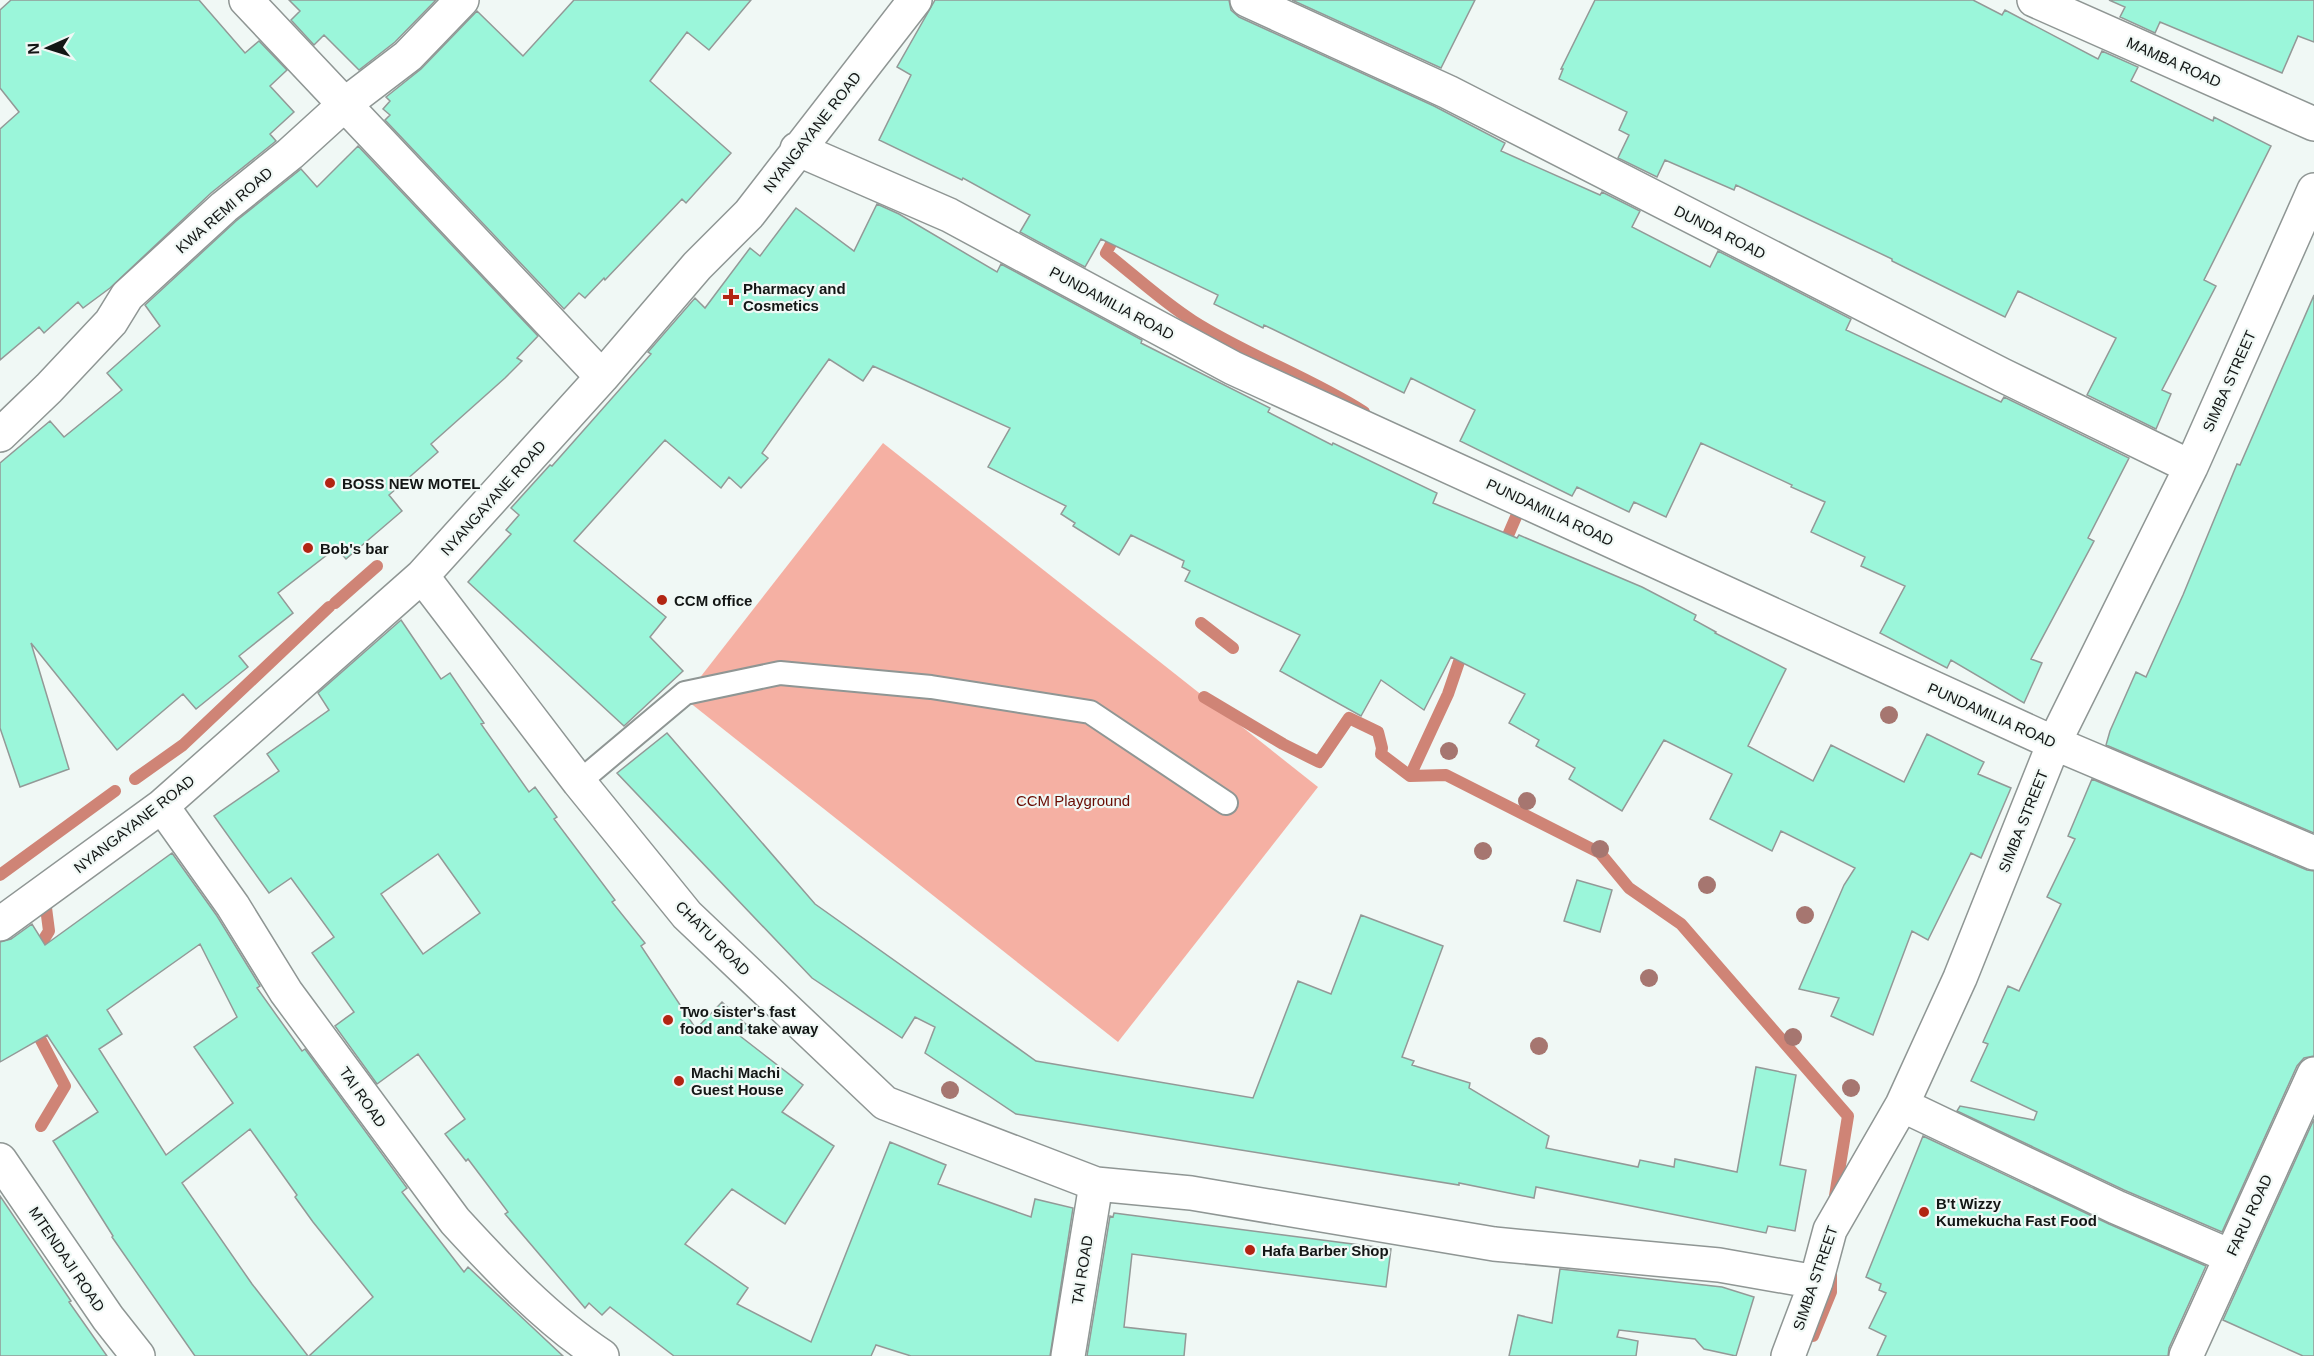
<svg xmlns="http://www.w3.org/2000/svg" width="2314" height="1356" viewBox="0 0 2314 1356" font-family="Arial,sans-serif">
<rect width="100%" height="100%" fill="#f0f8f5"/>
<path fill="#f5b0a3" d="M883,443l435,344 -200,255 -434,-344z"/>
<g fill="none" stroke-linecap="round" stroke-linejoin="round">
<path stroke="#cf8476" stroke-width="12" d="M1119,229l-13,24c29,23 57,49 87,68 55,35 116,56 171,91
M1503,547l19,-44
M335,603l42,-37
M1201,623l32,25
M1204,697l79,47 36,18 30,-44 29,14 4,16 -1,6 29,22 38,-82 16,-47
M1410,776l36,-1 154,78 29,35 52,36 167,192 -14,86
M135,779l48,-34 146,-138
M0,875l115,-84
M34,955l15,-24 -4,-31
M33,1025l32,61 -24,40
M1813,1336l18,-44v-19"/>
</g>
<path fill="#9bf6da" stroke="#939997" stroke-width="1.5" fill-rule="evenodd" d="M11,0h188l46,53 14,-12 28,29 -17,16 24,26 -24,22 6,7 -65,52 -101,95 -27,20 -5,-6 -34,31 -5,-6 -39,33v-231l19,-17 -19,-24v-78z
M289,0h147l-41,42 -36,28 -35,-35 -10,10 -23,-25 9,-9z
M574,0h177l-42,50 -22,-18 -37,49 81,72 -45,50 -4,-4 -77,81 -1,-2 -19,20 -6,-5 -15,16 -179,-189 5,-5 -7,-6 7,-8 -4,-4 35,-28 56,-58 46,45z
M935,0h294l2,10 8,7 195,89 71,37 -4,8 99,44 2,-3 38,19 -8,16 78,40 8,-16 133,68 -5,11 155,72 3,-5 125,61 -41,80 6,3 -63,118 11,4 -18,40 -73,-43 -4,8 -67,-35 25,-47 -44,-20 4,-9 -54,-25 14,-30 -34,-15 1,-2 -91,-42 -35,74 -32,-15 -5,10 -52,-25 -5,9 -112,-55 15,-31 -64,-32 -7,15 -140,-68 -1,3 -49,-24 4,-9 -117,-56 -16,28 -65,-35 10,-17 -67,-37 -1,2 -83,-40 32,-65 -14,-8z
M1292,0h183l-34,68z
M1595,0h378l29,15 3,-5 93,49 4,-8 36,16 -7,14 82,40 1,-4 57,29 -67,134 12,6 -54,104 9,4 -15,35 -69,-34 29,-57 -98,-47 -13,26 -113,-56v-2l-156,-74 -2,5 -69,-30 -8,17 -39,-19 11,-23 -10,-5 8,-18 -68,-33 4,-10h-2z
M2109,0h205v42l-16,-6 -16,37 -122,-51 -5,11 -35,-16 5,-10z
M358,146l180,190 -21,22 5,3 -17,17 -74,66 7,8 -49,43 13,16 -56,48 -10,-11 -58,45 15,20 -54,43 9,11 -52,42 -13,-15 -66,56 -86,-107 38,126 -49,18 -20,-59v-265l50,-42 14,16 58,-47 -15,-17 53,-47 -15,-21 91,-84 65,-52 16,18z
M877,204l22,10 98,58 4,-8 141,76 -1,3 129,65 -2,4 64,33 1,-2 104,50 -4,10 84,35 2,-3 123,52 54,28 -2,5 22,12 -1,1 71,36 -38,77 65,35 18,-36 73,37 23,-48 57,28 -6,12 33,14 -30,70 -10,-5 -43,87 -16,-9 -39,104 -42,-19 8,-18 -40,-9 45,-104 11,-17 -74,-37 -9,20 -62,-32 22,-45 -68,-34 -42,71 -53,-32 6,-11 -39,-22 3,-6 -30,-17 16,-29 -74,-37 -27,53 -43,-30 -20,36 -81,-45 20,-36 -115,-54 5,-10 -8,-4 2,-6 -53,-26 -12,20 -46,-29 2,-3 -14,-9 5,-8 -78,-39 22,-39 -137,-62 -10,15 -34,-22 -67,94 6,5 -27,30 -12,-11 -8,11 -56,-48 -91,101 92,76 -16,20 33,34 -59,55 -156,-144 43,-48 -5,-4 13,-15 -8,-7 39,-43 2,1 99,-112 -3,-2 47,-54 10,10 45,-60 10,8 36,-48 58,43z
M2314,295v538l-208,-88 4,-14 26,-59 10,5 37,-82 54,-131 3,1z
M401,620l40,59 9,-6 34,50 -3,1 48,68 6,-5 22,30 -3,2 61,81 -3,2 33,41 -4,3 55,83 26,-27 27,25 -9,9 63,49 -21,27 52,34 -49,78 -53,-35 -47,55 63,44 -11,16 74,38 79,-200 56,23 -8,19 93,33 4,-18 38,9 -23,148h-139l-35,-11 -5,11h-197l-64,-49 -8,8 -13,-12 -4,5 -80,-94 3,-2 -40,-53 -2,2 -21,-27 20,-15 -47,-65 -41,30 -42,-58 19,-14 -42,-59 22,-16 -43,-59 -22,15 -55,-77 65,-45 -12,-17 62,-44 -11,-17zM438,854l42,59 -57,41 -42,-60z
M667,733l148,171 221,157 217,37 45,-117 33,13 30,-79 82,31 -41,111 12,4 -2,4 58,18 -1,5 80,48 -3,12 92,19 2,-7 34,7 1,-8 62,13 19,-105 40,8 -16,90 26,5 -11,61 -27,-5 -2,7 -230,-46 -2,11 -75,-15v2l-443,-71 -91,-61 10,-26 -20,-10 -13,21 -90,-60 -195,-205z
M2092,779l215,91 7,1v185l-10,2 -7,8 -75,166 -98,-42 -167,-79 3,-5 74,14 3,-8 -66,-31 17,-37 -5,-2 25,-56 11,5 42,-87 -14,-7 28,-58 -7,-3z
M172,853l45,63 43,70 -3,2 45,63 3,-2 102,139 -5,4 62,80 4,-5 95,89h-254l64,-59 -60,-75 -18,-25 2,-2 -47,-66 -68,54 70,101 56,72h-113l-83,-119 1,-1 -60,-95 45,-29 -51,-77 -47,27v-120l11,-3 21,-15 13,21zM200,944l37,73 -43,30 39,56 -67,52 -67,-106 23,-15 -15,-24z
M1577,880l35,10 -12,42 -36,-11z
M2314,1119v237h-11l-80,-36z
M1923,1136l186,88 97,42 -37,82 -1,8h-291l9,-20 -17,-8 17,-35 -7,-3 2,-6 -15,-7z
M0,1196l71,105 -2,1 38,54h-107z
M1114,1213l277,36 -5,38 -254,-33 -8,73 62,7 -2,22h-97l23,-140 3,1z
M1560,1269l162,18 32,10 -18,59 -32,-7 -9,-10 -76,-9 -2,7 21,4 -2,15h-127l9,-41 34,8z"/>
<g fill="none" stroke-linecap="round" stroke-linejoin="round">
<g stroke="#8f9694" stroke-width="26">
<path id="lane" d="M579,782l106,-89 95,-20 151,14 159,25 136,91"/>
</g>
<g stroke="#8f9694" stroke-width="36">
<path id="street" d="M246,0l356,377
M1247,0l201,92 554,283 189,92
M2034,0l280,124
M797,149l152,66 284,153 821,375 260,110
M0,435l49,-47 62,-66 16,-26 97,-89 66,-53 55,-50 63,-48 54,-56
M422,576l157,206 108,133 198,188 211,81 95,9 303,51 225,21 97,17
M162,806l71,100 53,86 169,229c44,48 92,99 147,135
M0,924l162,-118 260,-230 180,-199 95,-111 52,-52 166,-214
M1902,1105l214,102 114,49
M0,1160l108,158 30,38
M1068,1356l28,-172
M1788,1356l28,-74 14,-52 72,-125 58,-127 94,-235 137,-276 123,-277
M2186,1356l128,-282"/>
</g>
<use href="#lane" stroke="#fff" stroke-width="22"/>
<use href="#street" stroke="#fff" stroke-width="33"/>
</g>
<g fill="#a67670">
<circle cx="1889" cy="715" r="9"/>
<circle cx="1449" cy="751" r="9"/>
<circle cx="1527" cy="801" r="9"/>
<circle cx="1600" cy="849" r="9"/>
<circle cx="1483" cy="851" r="9"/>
<circle cx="1707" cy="885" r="9"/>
<circle cx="1805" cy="915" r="9"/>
<circle cx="1649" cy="978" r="9"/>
<circle cx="1793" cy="1037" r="9"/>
<circle cx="1539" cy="1046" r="9"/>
<circle cx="1851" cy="1088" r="9"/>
<circle cx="950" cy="1090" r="9"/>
</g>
<g fill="#b22513" stroke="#f0f8f5" stroke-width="2">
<path d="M728 288h6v6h6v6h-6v6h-6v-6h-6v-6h6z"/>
<circle cx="330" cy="483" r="6"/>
<circle cx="308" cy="548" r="6"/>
<circle cx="662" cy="600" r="6"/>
<circle cx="668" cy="1020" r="6"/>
<circle cx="679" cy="1081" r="6"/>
<circle cx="1924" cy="1212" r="6"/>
<circle cx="1250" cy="1250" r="6"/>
</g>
<g text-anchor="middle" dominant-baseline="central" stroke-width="4.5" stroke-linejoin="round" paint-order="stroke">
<g font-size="15" fill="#131615" stroke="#f0f8f5">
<text transform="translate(2174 62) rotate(24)">MAMBA ROAD</text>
<text transform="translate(812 132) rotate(-52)">NYANGAYANE ROAD</text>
<text transform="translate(224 210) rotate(-41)">KWA REMI ROAD</text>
<text transform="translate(1720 232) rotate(27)">DUNDA ROAD</text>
<text transform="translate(1112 303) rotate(28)">PUNDAMILIA ROAD</text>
<text transform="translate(2229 381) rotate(-66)">SIMBA STREET</text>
<text transform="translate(493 498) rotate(-48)">NYANGAYANE ROAD</text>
<text transform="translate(1550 512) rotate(25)">PUNDAMILIA ROAD</text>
<text transform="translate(1992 715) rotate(24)">PUNDAMILIA ROAD</text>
<text transform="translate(2023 821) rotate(-68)">SIMBA STREET</text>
<text transform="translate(134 824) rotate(-38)">NYANGAYANE ROAD</text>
<text transform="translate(713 938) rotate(45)">CHATU ROAD</text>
<text transform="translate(363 1097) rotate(55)">TAI ROAD</text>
<text transform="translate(2249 1215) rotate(-65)">FARU ROAD</text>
<text transform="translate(67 1259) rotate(56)">MTENDAJI ROAD</text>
<text transform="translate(1082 1270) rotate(-81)">TAI ROAD</text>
<text transform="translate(1815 1278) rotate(-71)">SIMBA STREET</text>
</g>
<g font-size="15" font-weight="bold" fill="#131615" stroke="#f0f8f5" text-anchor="start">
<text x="743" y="288">Pharmacy and<tspan x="743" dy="17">Cosmetics</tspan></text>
<text x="342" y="483">BOSS NEW MOTEL</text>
<text x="320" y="548">Bob's bar</text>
<text x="674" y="600">CCM office</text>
<text x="680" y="1011">Two sister's fast<tspan x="680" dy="17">food and take away</tspan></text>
<text x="691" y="1072">Machi Machi<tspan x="691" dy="17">Guest House</tspan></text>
<text x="1936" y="1203">B't Wizzy<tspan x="1936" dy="17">Kumekucha Fast Food</tspan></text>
<text x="1262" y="1250">Hafa Barber Shop</text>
</g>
<g font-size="15" fill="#690c03" stroke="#f0f8f5">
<text x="1073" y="800">CCM Playground</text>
</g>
</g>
<g transform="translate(48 48) rotate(267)" stroke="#f0f8f5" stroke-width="4.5" paint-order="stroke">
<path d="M0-4.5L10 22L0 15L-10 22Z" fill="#131615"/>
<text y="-9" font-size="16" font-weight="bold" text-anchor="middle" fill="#131615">N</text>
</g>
</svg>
